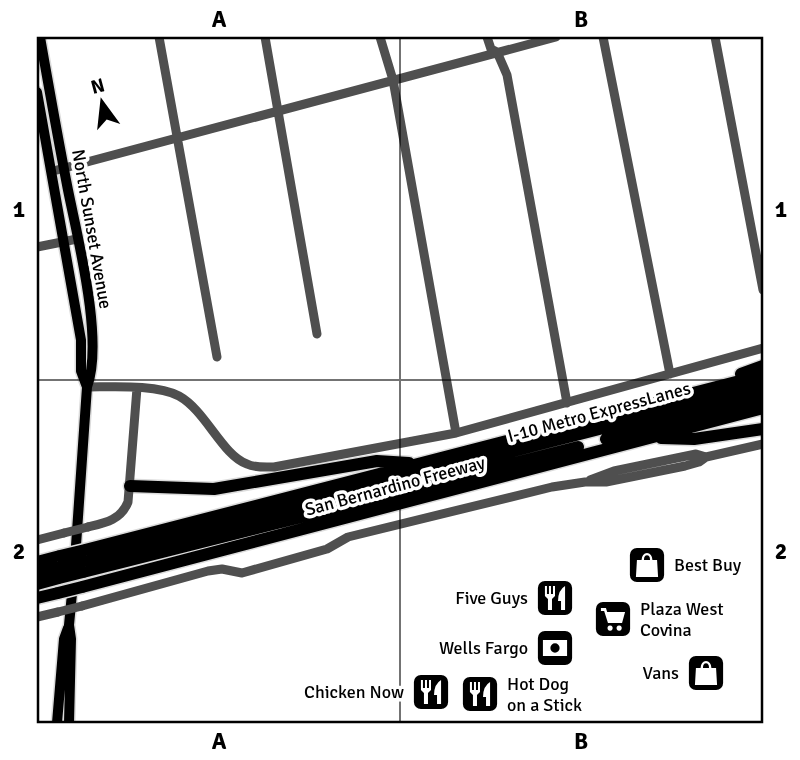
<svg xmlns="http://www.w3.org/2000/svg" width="800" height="760" viewBox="0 0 800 760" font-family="Signika,sans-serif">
<rect width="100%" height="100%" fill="#fff"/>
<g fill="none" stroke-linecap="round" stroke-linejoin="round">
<g stroke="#dbdbdb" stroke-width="13">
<path id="major" d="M40,37c9,51 18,102 28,153 10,50 36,151 19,197l-12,173
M37,92l44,248v31l6,16
M57,723l7,-84 4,-11
M69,723l2,-84 -2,-14 4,-42"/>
</g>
<g stroke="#dbdbdb" stroke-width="15">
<path id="highway" d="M741,374l22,-8
M661,438l33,1 69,-10
M606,439l157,-40
M130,486l84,3 163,-28 32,2
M85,550l678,-175
M84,561l679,-174
M37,562l23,-6
M83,572l495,-125
M37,573l22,-6
M37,584l22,-6
M82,587l681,-179
M37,598l21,-5"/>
</g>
<path stroke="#4f4f4f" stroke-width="9" d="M159,37l58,320
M265,37l52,297
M380,37l13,43 63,353
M487,37l4,12 6,3 10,23 60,328
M603,37l67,337
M715,37l48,253
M57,170l499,-133
M37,247l40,-8
M87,387c25,0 70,-3 92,9 27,15 43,59 68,68 8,4 18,3 27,3l182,-34 307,-85
M590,480l24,-9 82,-17 10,3
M88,527c17,-4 33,-7 40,-25l9,-114
M37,540l27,-7
M82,606l126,-35 14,-2 20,4 85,-24 21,-12 204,-50 33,-5h21l79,-16 14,-4 7,-5 57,-13
M37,617l21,-5"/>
<use href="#major" stroke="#000" stroke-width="10"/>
<use href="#highway" stroke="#000" stroke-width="12"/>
<g stroke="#dbdbdb" stroke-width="15" stroke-linecap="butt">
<path id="highway-bridge" d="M60,556l25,-6
M59,567l25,-6
M59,578l24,-6
M58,593l24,-6"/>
</g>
<path stroke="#4f4f4f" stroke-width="9" d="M64,533l24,-6
M58,612l24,-6"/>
<use href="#highway-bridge" stroke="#000" stroke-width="12"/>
</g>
<path fill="none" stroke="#000" stroke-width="2" stroke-opacity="0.55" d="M400,37v686M37,380h726"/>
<defs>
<g id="shop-square" transform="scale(2.0125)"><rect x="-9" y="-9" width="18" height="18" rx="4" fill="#000" stroke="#fff"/><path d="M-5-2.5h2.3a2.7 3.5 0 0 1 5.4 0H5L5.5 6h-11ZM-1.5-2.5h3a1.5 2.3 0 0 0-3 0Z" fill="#fff"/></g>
<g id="restaurant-square" transform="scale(2.0125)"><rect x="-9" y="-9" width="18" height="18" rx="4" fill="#000" stroke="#fff"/><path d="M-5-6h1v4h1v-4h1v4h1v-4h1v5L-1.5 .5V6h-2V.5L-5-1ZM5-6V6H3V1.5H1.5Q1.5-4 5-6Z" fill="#fff"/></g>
<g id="supermarket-square" transform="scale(2.0125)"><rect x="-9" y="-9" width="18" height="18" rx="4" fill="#000" stroke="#fff"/><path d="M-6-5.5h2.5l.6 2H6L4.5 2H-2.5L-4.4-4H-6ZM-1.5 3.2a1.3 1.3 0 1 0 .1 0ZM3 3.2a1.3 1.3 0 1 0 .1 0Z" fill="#fff"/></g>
<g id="bank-square" transform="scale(2.0125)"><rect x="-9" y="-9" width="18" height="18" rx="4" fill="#000" stroke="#fff"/><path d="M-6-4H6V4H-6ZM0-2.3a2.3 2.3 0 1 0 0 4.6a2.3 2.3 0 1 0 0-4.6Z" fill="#fff"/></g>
</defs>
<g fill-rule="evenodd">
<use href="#shop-square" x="647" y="565"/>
<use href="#restaurant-square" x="555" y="598"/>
<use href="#supermarket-square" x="613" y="619"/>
<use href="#bank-square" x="555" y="648"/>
<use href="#shop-square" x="706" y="673"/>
<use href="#restaurant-square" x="431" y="692"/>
<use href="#restaurant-square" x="480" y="694"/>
</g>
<g text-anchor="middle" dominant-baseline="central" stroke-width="7" stroke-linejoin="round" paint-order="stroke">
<g font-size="18" fill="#000" stroke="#fff">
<text transform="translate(92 229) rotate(80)">North Sunset Avenue</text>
<text transform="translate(599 412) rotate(-15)">I-10 Metro ExpressLanes</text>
<text transform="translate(395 486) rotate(-15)">San Bernardino Freeway</text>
</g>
<g font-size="18" fill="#000" stroke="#fff" text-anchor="end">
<text x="674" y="565" text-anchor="start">Best Buy</text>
<text x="528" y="598">Five Guys</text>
<text x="640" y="609" text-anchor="start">Plaza West<tspan x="640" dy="21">Covina</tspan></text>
<text x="528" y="648">Wells Fargo</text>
<text x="679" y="673">Vans</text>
<text x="507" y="684" text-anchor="start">Hot Dog<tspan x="507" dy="21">on a Stick</tspan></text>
<text x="404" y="692">Chicken Now</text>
</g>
</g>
<rect width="800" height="760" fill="none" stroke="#ffffff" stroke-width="77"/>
<g transform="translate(102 102) rotate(345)" stroke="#ffffff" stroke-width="5" paint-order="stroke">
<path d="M0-5L12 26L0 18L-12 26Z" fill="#000000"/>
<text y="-10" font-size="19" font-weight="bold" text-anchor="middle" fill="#000000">N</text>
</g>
<rect x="38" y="38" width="724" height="684" fill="none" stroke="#000" stroke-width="2.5"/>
<g font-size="23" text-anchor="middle" font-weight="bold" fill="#000">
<text x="219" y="27">A</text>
<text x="581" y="27">B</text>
<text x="19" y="217">1</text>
<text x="781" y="217">1</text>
<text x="19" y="559">2</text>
<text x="781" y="559">2</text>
<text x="219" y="749">A</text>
<text x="581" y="749">B</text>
</g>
</svg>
